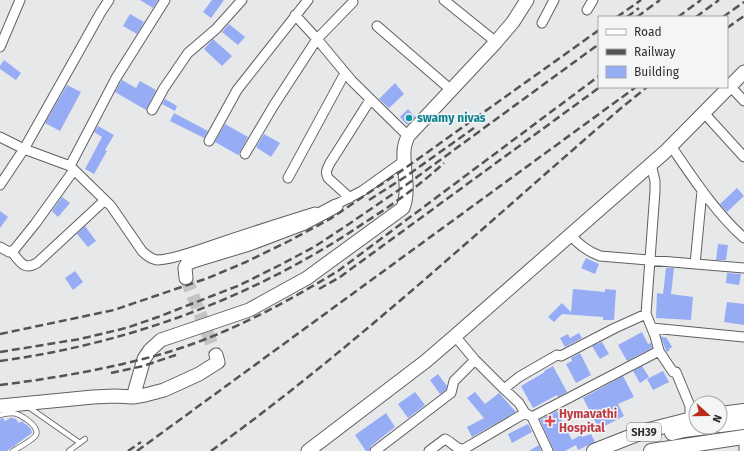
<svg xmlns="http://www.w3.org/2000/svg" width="744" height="451" viewBox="0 0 744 451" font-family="'Fira Sans',sans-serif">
<rect width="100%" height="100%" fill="#e7e8ea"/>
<path fill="#96acf5" d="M140,0h18l-5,8z
M212,0h12l-13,18 -8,-6z
M130,14l14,8 -7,12 -14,-8z
M229,24l16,13 -7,8 -16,-13z
M213,39l19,17 -10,10 -18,-17z
M4,60l17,13 -5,7 -16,-11v-3z
M122,80l14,8 4,-7 16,9 -10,20 -31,-18z
M395,83l9,11 -15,14 -10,-9z
M67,85l14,7 -21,39 -15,-8z
M165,99l12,7 -2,5 -13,-7z
M408,109l7,8 -8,8 -7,-8z
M174,113l34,18 -4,7 -34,-17z
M225,124l23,13 -10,18 -23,-13z
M98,126l16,9 -9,15 2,1 -13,23 -9,-5 17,-32 -8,-5z
M264,134l16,9 -9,14 -15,-10z
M737,188l7,8 -17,16 -7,-8z
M62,197l8,6 -12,14 -6,-6z
M0,211l8,6 -8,11z
M85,226l11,15 -8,6 -11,-13z
M718,244l10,1 -2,15h-10z
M586,258l13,6 -4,10 -14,-6z
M666,268h8l-3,26 22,3 -2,23 -35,-2 1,-25 6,1z
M75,271l8,11 -10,8 -8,-12z
M727,273l14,1 -2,11 -13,-2z
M573,289l32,3v-3l11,1 -2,30h-11v-3l-41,-3 -8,8 -6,-5 14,-14 9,9z
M727,302l17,2v21l-20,-3z
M642,332l6,12 3,-1 1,5 -25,13 -9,-16z
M579,333l3,5 -17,9 -5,-9 8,-4 2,4z
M662,336l2,2 2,-1 6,10 -3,2 1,1 -3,2 -2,-4 -4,-11z
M602,342l7,12 -9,5 -8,-13z
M580,353l11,22 -15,8 -10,-19 6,-3 -1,-3z
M553,366l14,26 -9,5 -1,-2 -24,13 -12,-22 24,-14 -1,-1z
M642,366l7,11 -9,6 -7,-12z
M663,371l6,11 -16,8 -6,-11z
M438,374l9,12 -1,4 -6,4 -10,-14z
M623,376l11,21 -16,7 6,12 -25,13 -16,-31z
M415,392l10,13 -17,13 -10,-14z
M475,392l10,12 14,-11 17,19 -44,25 -5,-10 17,-9 -17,-20z
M557,411l15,29 9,-5 1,2 9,-3 4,8 -17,8 -2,-5 -11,6h-11l-14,-31z
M386,413l9,14 -24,19 -2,5h-3l-11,-16z
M12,417l1,2 2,-1 4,5 3,-2 3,3h1l5,5 1,4 -25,18h-7v-32l3,-1 2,3z
M528,424l4,8 -20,11 -4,-9z
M539,445l2,6h-12z"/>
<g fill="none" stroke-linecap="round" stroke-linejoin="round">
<path stroke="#c2c3c5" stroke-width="13" stroke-dasharray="13 6" stroke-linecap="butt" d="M186,278l30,77"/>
<g stroke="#606062" stroke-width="6">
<path id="lane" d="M27,406l53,37
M0,415c4,-1 9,-2 13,-2 7,1 27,13 23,22 -3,5 -18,13 -23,16
M69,451l16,-12"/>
</g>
<g stroke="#606062" stroke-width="11">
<path id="street" d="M444,0l52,42
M587,10l6,-10
M295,15l22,24 35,42 56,55
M542,23l12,-23
M377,26l73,63
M0,47l20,-47
M730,86l14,15
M152,110l12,-22 24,-35 28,-24 26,-29
M704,113l40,44
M0,137l24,12 46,17 41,40 31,45c4,4 9,8 15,9 16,0 46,-12 62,-17 32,-11 64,-21 96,-31
M209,141l28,-51 71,-90
M671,146c22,32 44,66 73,92
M245,154l29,-49 43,-66 36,-37
M651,164l4,17v10l-9,123 9,22 4,15 14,21h3l14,34v13
M70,166l46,-88 49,-78
M288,178l57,-105
M0,185l24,-36 77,-137 8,-12
M350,198l-22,-20c-3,-6 -1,-9 2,-15l40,-63
M331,207l31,-16 42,-30
M570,235c10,10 17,16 30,21l144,12
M0,247l9,5 5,-2 21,-26 39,-54
M11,251c9,10 12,20 26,12l68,-63
M695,264l7,-73
M652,328l92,9
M455,336l20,24 29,29 15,-12 38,-22 4,1 54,-28 31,-14
M504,389l15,14 6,10 7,4 16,34
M532,417l127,-66
M375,451l76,-58 3,-12 21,-21
M429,451l16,-12c7,3 11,11 19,10l61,-36
M744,451v-14"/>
</g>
<g stroke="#606062" stroke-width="15">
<path id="secondary" d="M186,278l-1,-10 2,-4 6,-3 56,-17 53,-20 34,-18
M133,397l11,-38 6,-9 11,-10 88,-30 58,-32 96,-70c7,-18 0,-39 1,-57 0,-5 2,-10 4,-15l88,-94 17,-20 14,-22
M0,406l93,-9 22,-1 18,1 12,-2 19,-5 35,-16 19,-12 -2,-7
M308,451l118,-90 29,-25 210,-184 79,-80"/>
</g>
<g stroke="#606062" stroke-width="16">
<path id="primary" d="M720,414l24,-3
M720,425l24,-3
M672,433l12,-3 23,-3
M594,451l51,-20 51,-13
M651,451l93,-14"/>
</g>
<use href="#lane" stroke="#fff" stroke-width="4.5"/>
<use href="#street" stroke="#fff" stroke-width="9"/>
<use href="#secondary" stroke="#fff" stroke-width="13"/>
<use href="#primary" stroke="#fff" stroke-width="14"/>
<path stroke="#545455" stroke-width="2.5" stroke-dasharray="8 4" stroke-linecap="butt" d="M617,17l24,-17
M627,17l12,-9
M637,17l23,-17
M678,17l23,-17
M696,17l23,-17
M723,17l21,-15
M727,28l17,-12
M369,200l36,-23 69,-49
M319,289l21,-12 260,-190
M0,334l114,-24 94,-32 38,-16 43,-21 41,-22 74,-50 195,-139
M0,352l80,-13 46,-11 32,-11 82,-32 40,-20 34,-18 35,-23 57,-39 193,-141
M0,361c131,-18 255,-64 364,-138 28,-18 55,-37 80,-60
M111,373l32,-7 33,-11
M0,385c48,-6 96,-14 143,-26 70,-17 134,-51 195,-88l261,-195
M128,451l13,-9
M137,451l499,-364
M211,451c144,-104 274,-226 409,-342l27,-22"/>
</g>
<circle fill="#0f9aa8" stroke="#f4f5f7" stroke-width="1.5" cx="409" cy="118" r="4"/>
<path fill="#e0444e" stroke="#f4f5f7" stroke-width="1.5" d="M548 415h4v4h4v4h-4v4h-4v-4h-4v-4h4z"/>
<g text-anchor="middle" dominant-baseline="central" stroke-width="3" stroke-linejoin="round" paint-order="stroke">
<rect fill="#f4f5f7" stroke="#6a6a6c" stroke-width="1" x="627" y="423" width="34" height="18" rx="3"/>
<g font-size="11" font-weight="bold" fill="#2f2f30">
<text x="644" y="432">SH39</text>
</g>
<g font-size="12" font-weight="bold" fill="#0d838f" stroke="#f4f5f7" text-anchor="start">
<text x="417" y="118">swamy nivas</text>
</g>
<g font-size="12" font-weight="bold" fill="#be3a42" stroke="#f4f5f7" text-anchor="start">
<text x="559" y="414">Hymavathi<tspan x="559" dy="14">Hospital</tspan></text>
</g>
</g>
<rect x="598" y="16" width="130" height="72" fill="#f4f5f7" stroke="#a5a6a7"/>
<rect x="606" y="29" width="20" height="6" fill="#ffffff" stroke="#a5a6a7"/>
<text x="634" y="36" font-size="12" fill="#2f2f30">Road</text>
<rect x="606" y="49" width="20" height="6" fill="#545455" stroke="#a5a6a7"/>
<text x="634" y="56" font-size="12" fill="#2f2f30">Railway</text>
<rect x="606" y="66" width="20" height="12" fill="#96acf5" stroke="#a5a6a7"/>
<text x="634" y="76" font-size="12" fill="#2f2f30">Building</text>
<g transform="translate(708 415) rotate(111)"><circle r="19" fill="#f4f5f7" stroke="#a5a6a7"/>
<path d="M0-3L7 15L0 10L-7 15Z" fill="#b92d18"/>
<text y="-6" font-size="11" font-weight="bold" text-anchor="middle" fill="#2f2f30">N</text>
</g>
</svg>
